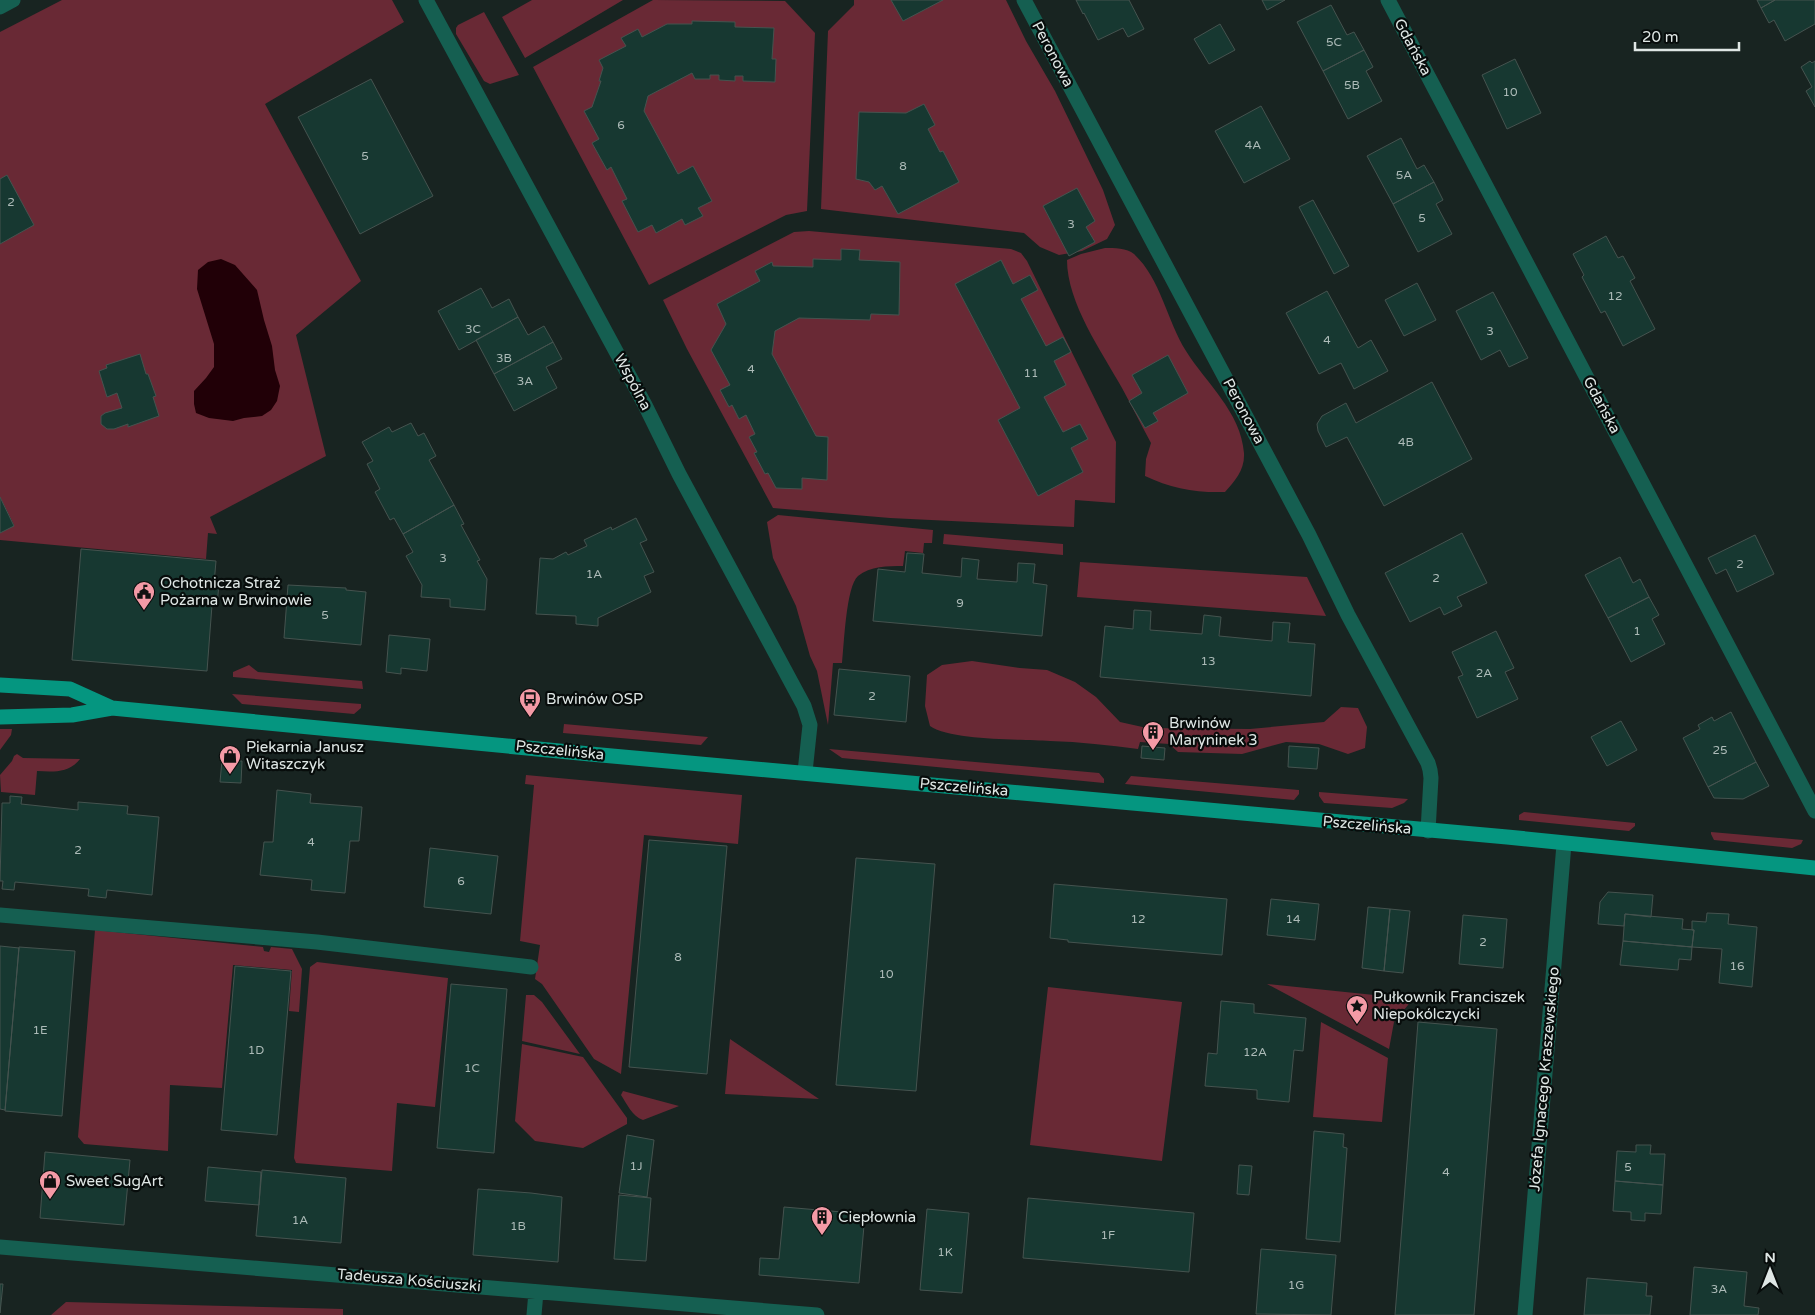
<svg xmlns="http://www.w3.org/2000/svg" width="1815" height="1315" viewBox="0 0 1815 1315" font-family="'Varela Round',sans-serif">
<rect width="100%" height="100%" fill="#182421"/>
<path fill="#692935" d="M62,0h330l12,22 -139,82 96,177 -65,54 30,121 -116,61 7,17 -9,-1 -2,26 -206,-19v-7l14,-8 -14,-28v-465z
M532,0h91l-98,58 -23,-41z
M653,0l132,1 30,32 -8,178 -21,4 -137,70 -116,-218z
M854,0h152l20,41 29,50 48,99 12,35 -8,14 -25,12 -23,4 -19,-8 -16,-14 -203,-24 7,-178 26,-26z
M484,12l35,63 -29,9 -6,-3 -28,-47v-6l2,-3z
M809,231l202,18 10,4 6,8 89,181 -1,61 -40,-3 -1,27 -184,-9 -117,-10 -86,-159 -24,-49 131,-68z
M1105,248c9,0 22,0 29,6 27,25 33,67 52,97 20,32 55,61 58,102 1,17 -9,28 -19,39 -29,1 -55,-4 -80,-16l1,-17 5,-16c-10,-18 -19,-37 -29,-55 -20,-36 -55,-85 -55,-128l14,-6z
M778,515l155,15 -1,13h-8l-1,10 -18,-2 -2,15c-15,0 -33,0 -45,10 -12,10 -14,70 -16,87h-9l-5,62 -11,-54 -7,-15 -14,-50 -23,-48 -6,-36z
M944,534l119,10v11l-120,-11z
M1080,562l227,15 19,39 -249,-19z
M972,661l48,7 27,2 28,12 21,15 24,25 27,6 103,1 74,-7 17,-15 17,1 9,19 -2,21 -17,6 -29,-10 -33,-2 -44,12 -64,-2 -9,-8 -29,-2 -2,7c-29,-4 -58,-7 -88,-8 -29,-2 -98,0 -120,-15l-5,-20 2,-31 15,-10z
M249,665l9,7 104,9 1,8 -130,-12v-5z
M232,694l129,10v4l-7,6 -112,-10z
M564,724l144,13 -7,8 -138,-12z
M0,729h12l-1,6 -11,15z
M829,749l270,24 5,6v4l-262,-25z
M17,754l6,4 57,1c-11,14 -26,13 -43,12l-2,24 -34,-3 -1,-17 12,-14 2,-5z
M526,775l216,20 -4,49 -94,-9 -23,239 -27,-15 -52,-75 -7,-5 5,-34 -20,-4 14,-156 -9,-1z
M1131,776l168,14v4l-5,6 -169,-16z
M1319,792l89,7 -4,4 -12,5 -68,-5 -5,-7z
M1524,812l111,11v3l-6,5 -110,-11v-5z
M1711,832l92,8 -2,4 -9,4 -78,-8 -3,-6z
M95,930l168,17 1,4 5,1 2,-5 21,2 10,20 -3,43 -10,-1 3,-41 -59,-5 -11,123 -52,-3 -2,66 -84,-7 -6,-7z
M317,962l131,16 -13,129 -38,-4 -5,68 -96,-8 -2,-5 16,-191z
M1267,984l146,15 -19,23 -5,27z
M1048,987l134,15 -20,159 -132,-16z
M526,995h8l8,7 38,52 -58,-13z
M1321,1022l67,36 -6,64 -69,-5z
M730,1039l89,60 -94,-5z
M522,1044l61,13 44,61v6l-44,24 -48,-7 -20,-20z
M623,1091l56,15 -36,14c-11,-4 -16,-16 -22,-25z
M66,1302l277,7v6h-292z"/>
<path fill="#210007" d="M221,259l14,6 22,25 7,30 8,26 3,24 5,16 -3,15 -6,9 -9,6 -18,2 -11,3 -24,-3 -13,-5 -2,-9v-13l12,-13 8,-11v-23l-17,-55 1,-19 10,-8z"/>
<path fill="#173831" stroke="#45534f" d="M891,0h52l-40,21z
M1076,0h53l15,29 -16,8 -5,-9 -25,12 -14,-27 -1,1z
M1262,0h23l-18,10z
M1757,0h18l-14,8z
M1775,0h40v24l-30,17 -11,-21 -5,3 -8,-15z
M1331,5l16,30 7,-3 10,18 -41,21 -26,-49z
M692,21l43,1v5l39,1 -2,31h4l-1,23 -32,-1v-5h-8v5l-16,-1v-5h-9v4h-15l-3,-6 -44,23 -4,15 34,63 15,-8 19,35 -14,7 5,8 -18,9 -3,-6 -26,14 -4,-8 -14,7 -16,-31 5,-2 -16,-32 -4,3 -15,-27 7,-4 -15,-28 8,-4 9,-26h-2l4,-13 -4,-8 27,-14 -5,-8 17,-9 4,8 25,-13h25z
M1220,24l15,26 -26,14 -15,-25z
M1364,50l9,17 -7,4 16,30 -34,18 -25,-48z
M1515,59l26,54 -34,16 -25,-54z
M1810,61l2,2 3,-2v46l-9,-16 6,-4 -11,-20z
M371,79l62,117 -73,38 -62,-117z
M924,104l11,21 -7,4 12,23 3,-1 16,31 -61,32 -16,-28 -7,4 -6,-8 -13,-3 3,-67 47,1z
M1261,106l29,53 -46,24 -29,-52z
M1401,138l16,31 7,-4 10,17 -41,22 -26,-48z
M7,175l27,50 -34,19v-65z
M1434,182l9,18 -7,4 16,30 -34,18 -25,-48z
M1077,188l18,33 -9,6 9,15 -26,14 -26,-50z
M1313,200l36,66 -15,8 -35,-67z
M1606,236l12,22 5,-2 12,22 -5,3 25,48 -32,17 -18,-35 -4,2 -19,-36 2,-2 -11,-21z
M841,249l19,1 -1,10 41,2 -1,53 -28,-1 -1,6 -71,-2 -24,13 -3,23 44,82 12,1 -1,43 -25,-2v11l-26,-1 -8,-15 -3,1 -11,-21 3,-1 -8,-15 6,-3 -9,-19 -7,4 -7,-14 -3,2 -9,-17 10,-5 -19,-35 15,-26 -9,-20 43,-23 -5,-10 17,-9 1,4 40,1v-8l28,1z
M1001,260l12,24 17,-9 8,15 -17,9 25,47 17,-9 8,15 -17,9 12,24 -22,12 19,35 17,-8 8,15 -17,9 12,24 -45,24 -40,-76 22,-12 -65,-124z
M1417,283l19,37 -32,16 -19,-36z
M481,288l11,20 17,-9 9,18 -59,33 -21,-39z
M1327,291l31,57 13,-8 17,31 -34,18 -13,-26 -22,11 -33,-61z
M1493,292l35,66 -19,9 -9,-17 -19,10 -25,-49z
M518,317l10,18 16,-9 9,16 -59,32 -18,-34z
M553,342l9,17 -16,8 11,21 -43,23 -20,-37z
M140,354l6,20h2l8,22 -3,1 6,19 -31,11v-3l-14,5h-7l-6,-5v-8l4,-3 17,-5 -5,-15 -10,4 -8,-26 8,-3 -1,-3z
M1168,355l20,38 -35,20 5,8 -13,7 -16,-27 13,-8 -10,-18z
M1432,382l40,77 -88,47 -37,-69 -21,10 -8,-16 -1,-7 5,-8 24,-13 10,20z
M411,423l7,13 6,-3 12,23 -7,4 25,45 -51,29 -9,-16 -4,2 -15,-28 5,-3 -13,-25 6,-3 -11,-19 27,-15 3,5z
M0,497l14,29 -14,7z
M454,505l10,19 -3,1 19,35 -3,1 10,18 -2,31 -35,-3v-8l-29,-2 1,-12 -16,-29 7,-4 -10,-18z
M636,518l11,22 -7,3 14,29 -10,4 7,16 -53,26v8l-22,-2v-8l-40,-2 4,-56 13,1 13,-7 2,3 19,-9 -3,-6 27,-13 1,3z
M1462,533l25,50 -30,14 5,9 -18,9 -4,-8 -30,15 -25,-49z
M1755,535l19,39 -37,18 -11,-23 -10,5 -8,-16z
M81,549l135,12 -2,23h5l-2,21h-5l-5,66 -135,-11z
M907,553l17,1 -2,19 39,4 1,-19 17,2 -2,19 40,3 1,-19 17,1 -2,19 14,2 -5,51 -169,-15 5,-52 27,3z
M1620,557l13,26 7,-4 9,18 -41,21 -23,-43z
M288,585l58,3v2l20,2 -5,53 -77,-7z
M1649,597l10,18 -7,4 13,25 -34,18 -23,-44z
M1134,610l17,1 -1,19 52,4 2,-19 17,2 -2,19 53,5 1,-19 17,1 -2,19 27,2 -4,52 -211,-19 5,-51 28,3z
M1496,631l18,37 -9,4 13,27 -41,19 -19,-41 5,-2 -11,-23z
M389,635l41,4 -3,32 -26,-3v6l-15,-2z
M839,669l71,7 -4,46 -72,-7z
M1731,712l25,50 -48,25 -25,-49 17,-9 -2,-4 14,-8 2,4z
M1621,721l16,29 -30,16 -16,-29z
M1142,746l23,2 -1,12 -23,-2z
M1289,746l30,2 -2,21 -29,-2z
M222,760l20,1 -1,22 -21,-1z
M1756,762l13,24 -26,13 -29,-1 -6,-11z
M277,790l34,4 -1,9 52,4 -3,34h-9l-5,52 -34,-3 1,-10 -52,-5 4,-33h9z
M10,796l12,1 -1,7 57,6v-8l50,4 -1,8 32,3 -7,78 -45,-5 -1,8 -18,-2 1,-7 -74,-7 -1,8 -12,-1 1,-8h-3l2,-78h8z
M649,840l78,6 -20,228 -78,-7z
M430,848l68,8 -7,58 -67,-7z
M856,858l79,6 -19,227 -80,-6z
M1054,884l173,15 -5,56 -154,-13v-2l-18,-2z
M1608,892l45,3 -2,22 -26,-3 -1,12 -26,-2 2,-22z
M1271,899l48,5 -4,36 -48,-5z
M1368,907l22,2 -6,62 -22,-3z
M1390,909l20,2 -7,62 -19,-2z
M1707,913l22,1 -1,10 29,3 -5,60 -33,-4 3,-34 -30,-2 2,-17h-2v-9l14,1z
M1625,914l58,5 -1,10 12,1 -2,17 -69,-6z
M1463,915l44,4 -4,49 -44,-4z
M1623,941l69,6 -1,13 -12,-1 -1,11 -58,-5z
M0,946l19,2 -14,162 -5,-1z
M19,947l56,4 -13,165 -57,-5z
M235,966l56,5 -14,164 -56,-5z
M451,984l56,5 -13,164 -57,-5z
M1221,1001l33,3v9l52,5 -3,33 -9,-1 -5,52 -32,-3v-9l-52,-4 3,-33 9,1z
M1418,1022l79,7 -23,286h-79z
M1314,1131l30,3 -1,13 4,1 -7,94 -34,-3z
M627,1135l27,5 -7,57 -28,-4z
M1636,1145h15l-1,9h15l-2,31 -48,-4 2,-30 19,1z
M45,1152l85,8 -6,65 -84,-7z
M1239,1165l13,1 -3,29 -12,-1z
M208,1167l53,5 -2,33 -54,-4z
M262,1170l84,8 -5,65 -85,-7z
M1615,1181l48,4 -2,29 -16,-1v8l-14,-1v-8l-18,-1z
M478,1189l53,4 31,4 -4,65 -85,-7z
M619,1195l32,3 -5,63 -32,-2z
M1028,1198l166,15 -5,59 -166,-14z
M784,1207l81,7 -6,69 -100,-8 1,-17 19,1z
M927,1209l42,4 -7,80 -42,-3z
M1261,1249l75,6 -5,60 -75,-1z
M1694,1267l53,5 -3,34 15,2 -1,7h-68z
M1587,1278l60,5 -1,13h6l-2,19h-66z
M0,1284h3l-3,29z"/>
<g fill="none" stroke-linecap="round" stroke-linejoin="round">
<path stroke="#155f51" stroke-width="15" d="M426,0l219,405 34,69 125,232 6,19 -5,47
M1024,0l285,535 39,80 80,148 2,7 1,8 -3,53
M1388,0l427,811
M0,7l13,-7
M0,915l317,27 214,25
M0,1247l817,68
M534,1315l2,-23
M1525,1315l39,-471"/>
<path stroke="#059680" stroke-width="15" d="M0,685l70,4 42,19
M0,717l72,-2 40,-7 478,46 917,83 308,31"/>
</g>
<defs>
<g id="civic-pin" transform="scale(1.125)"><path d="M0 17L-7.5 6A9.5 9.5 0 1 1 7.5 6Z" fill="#f49aa6" stroke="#070c0b"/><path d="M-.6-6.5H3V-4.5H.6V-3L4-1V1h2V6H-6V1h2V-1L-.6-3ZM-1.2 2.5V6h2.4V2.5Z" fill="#111"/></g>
<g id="bus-pin" transform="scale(1.125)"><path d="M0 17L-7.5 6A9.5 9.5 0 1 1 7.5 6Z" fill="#f49aa6" stroke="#070c0b"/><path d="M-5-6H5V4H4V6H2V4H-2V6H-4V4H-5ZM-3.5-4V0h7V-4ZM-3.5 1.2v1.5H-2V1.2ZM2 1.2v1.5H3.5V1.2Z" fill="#111"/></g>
<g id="building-pin" transform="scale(1.125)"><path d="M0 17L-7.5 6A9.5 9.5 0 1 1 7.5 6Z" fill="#f49aa6" stroke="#070c0b"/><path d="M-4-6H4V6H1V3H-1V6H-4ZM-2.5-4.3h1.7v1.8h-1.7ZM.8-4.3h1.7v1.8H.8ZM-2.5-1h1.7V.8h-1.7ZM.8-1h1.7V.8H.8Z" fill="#111"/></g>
<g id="shop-pin" transform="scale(1.125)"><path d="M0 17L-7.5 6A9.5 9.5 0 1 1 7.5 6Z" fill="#f49aa6" stroke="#070c0b"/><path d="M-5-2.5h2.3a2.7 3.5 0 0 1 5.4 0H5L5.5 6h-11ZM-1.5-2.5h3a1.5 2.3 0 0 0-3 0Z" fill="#111"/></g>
<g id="sight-pin" transform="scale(1.125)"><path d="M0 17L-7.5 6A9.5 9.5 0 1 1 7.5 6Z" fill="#f49aa6" stroke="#070c0b"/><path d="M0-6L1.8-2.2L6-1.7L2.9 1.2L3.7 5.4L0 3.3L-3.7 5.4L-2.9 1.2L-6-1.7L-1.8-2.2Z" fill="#111"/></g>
</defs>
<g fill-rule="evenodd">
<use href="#civic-pin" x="144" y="592"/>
<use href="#bus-pin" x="530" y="699"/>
<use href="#building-pin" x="1153" y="732"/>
<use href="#shop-pin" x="230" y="756"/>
<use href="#sight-pin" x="1357" y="1006"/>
<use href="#shop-pin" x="50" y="1181"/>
<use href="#building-pin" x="822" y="1217"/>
</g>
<g text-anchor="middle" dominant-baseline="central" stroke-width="4.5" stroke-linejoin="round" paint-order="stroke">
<g font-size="12" fill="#adbbb8">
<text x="1334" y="42">5C</text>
<text x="1352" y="85">5B</text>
<text x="1510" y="92">10</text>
<text x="621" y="125">6</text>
<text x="1253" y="145">4A</text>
<text x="365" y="156">5</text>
<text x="903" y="166">8</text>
<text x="1404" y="175">5A</text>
<text x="11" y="202">2</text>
<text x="1422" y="218">5</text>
<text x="1071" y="224">3</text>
<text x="1615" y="296">12</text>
<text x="473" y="329">3C</text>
<text x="1490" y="331">3</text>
<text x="1327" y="340">4</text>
<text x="504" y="358">3B</text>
<text x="751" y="369">4</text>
<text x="1031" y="373">11</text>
<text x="525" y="381">3A</text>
<text x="1406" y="442">4B</text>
<text x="443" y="558">3</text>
<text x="1740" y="564">2</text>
<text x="594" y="574">1A</text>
<text x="1436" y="578">2</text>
<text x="960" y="603">9</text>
<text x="325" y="615">5</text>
<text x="1637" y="631">1</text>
<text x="1208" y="661">13</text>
<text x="1484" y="673">2A</text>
<text x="872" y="696">2</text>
<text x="1720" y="750">25</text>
<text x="311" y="842">4</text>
<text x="78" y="850">2</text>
<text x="461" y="881">6</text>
<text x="1138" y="919">12</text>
<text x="1293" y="919">14</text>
<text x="1483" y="942">2</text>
<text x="678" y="957">8</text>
<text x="1737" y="966">16</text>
<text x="886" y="974">10</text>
<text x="40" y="1030">1E</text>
<text x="256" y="1050">1D</text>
<text x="1255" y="1052">12A</text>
<text x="472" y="1068">1C</text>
<text x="636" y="1166">1J</text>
<text x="1628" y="1167">5</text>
<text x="1446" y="1172">4</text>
<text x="300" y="1220">1A</text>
<text x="518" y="1226">1B</text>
<text x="1108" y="1235">1F</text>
<text x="945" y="1252">1K</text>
<text x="1296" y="1285">1G</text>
<text x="1719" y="1289">3A</text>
</g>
<g font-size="15" fill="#dfe7e5" stroke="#070c0b">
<text transform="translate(1413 47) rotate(62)">Gdańska</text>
<text transform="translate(1053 54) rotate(62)">Peronowa</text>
<text transform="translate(633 382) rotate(62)">Wspólna</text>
<text transform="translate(1602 405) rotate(62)">Gdańska</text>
<text transform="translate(1244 411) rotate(62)">Peronowa</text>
<text transform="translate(560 750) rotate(6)">Pszczelińska</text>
<text transform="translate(964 787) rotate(5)">Pszczelińska</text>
<text transform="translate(1367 825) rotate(5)">Pszczelińska</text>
<text transform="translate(1544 1079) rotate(-85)">Józefa Ignacego Kraszewskiego</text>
<text transform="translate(409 1280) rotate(5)">Tadeusza Kościuszki</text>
</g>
<g font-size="15" fill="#dfe7e5" stroke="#070c0b" text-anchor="start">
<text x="160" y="583">Ochotnicza Straż<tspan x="160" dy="17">Pożarna w Brwinowie</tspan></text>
<text x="546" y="699">Brwinów OSP</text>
<text x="1169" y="723">Brwinów<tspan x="1169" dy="17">Maryninek 3</tspan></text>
<text x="246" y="747">Piekarnia Janusz<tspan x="246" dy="17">Witaszczyk</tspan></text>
<text x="1373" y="997">Pułkownik Franciszek<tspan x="1373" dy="17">Niepokólczycki</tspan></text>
<text x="66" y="1181">Sweet SugArt</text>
<text x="838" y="1217">Ciepłownia</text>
</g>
</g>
<g transform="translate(1770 1270)" stroke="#070c0b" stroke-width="4" paint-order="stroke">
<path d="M0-4L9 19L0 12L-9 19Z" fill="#dfe7e5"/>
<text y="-8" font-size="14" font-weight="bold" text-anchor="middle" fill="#dfe7e5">N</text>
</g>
<path d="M1635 42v8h104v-8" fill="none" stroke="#dfe7e5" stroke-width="2.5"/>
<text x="1642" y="42" font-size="15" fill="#dfe7e5" stroke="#070c0b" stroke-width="4" paint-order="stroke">20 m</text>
</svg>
